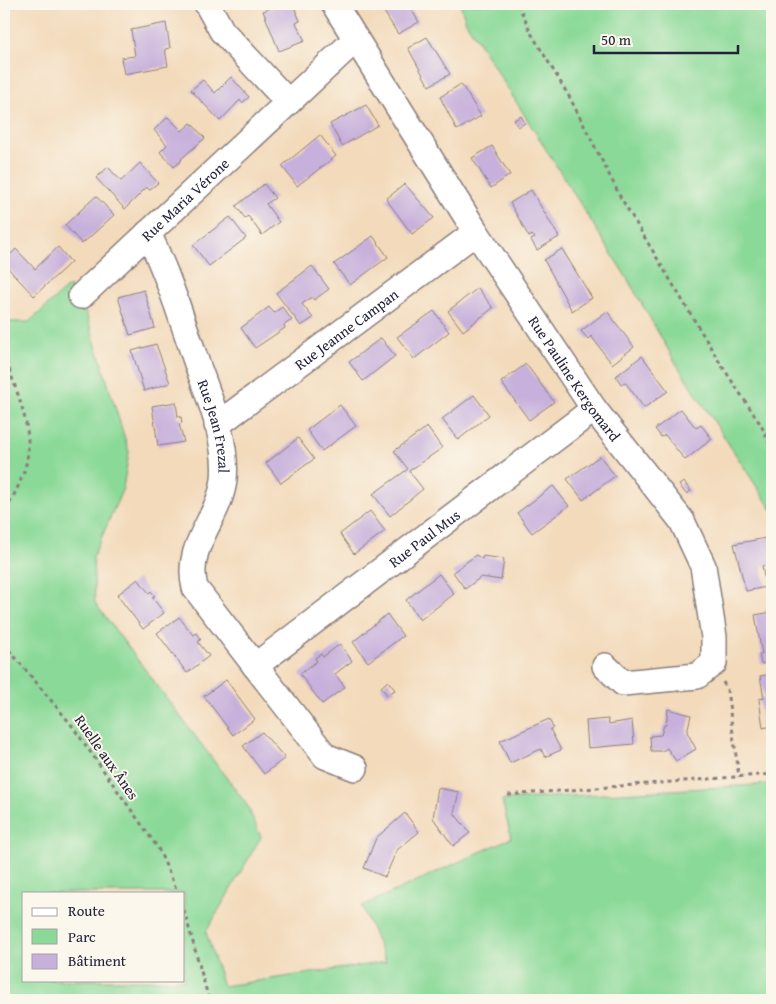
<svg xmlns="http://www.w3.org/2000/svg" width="776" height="1004" viewBox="0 0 776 1004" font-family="'Gentium Book Plus',serif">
<rect width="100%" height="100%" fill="#fbf7ec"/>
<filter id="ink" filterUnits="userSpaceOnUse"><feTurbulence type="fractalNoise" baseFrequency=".02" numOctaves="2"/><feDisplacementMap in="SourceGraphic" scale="10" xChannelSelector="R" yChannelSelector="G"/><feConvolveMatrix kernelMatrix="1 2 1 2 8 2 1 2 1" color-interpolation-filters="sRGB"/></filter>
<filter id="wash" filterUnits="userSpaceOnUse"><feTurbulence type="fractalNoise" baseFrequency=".0096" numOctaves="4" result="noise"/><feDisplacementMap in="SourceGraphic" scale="20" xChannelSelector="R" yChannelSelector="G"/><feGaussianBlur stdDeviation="1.12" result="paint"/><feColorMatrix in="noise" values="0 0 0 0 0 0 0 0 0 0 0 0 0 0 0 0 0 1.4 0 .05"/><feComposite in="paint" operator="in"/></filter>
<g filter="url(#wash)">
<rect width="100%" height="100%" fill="#f3dabb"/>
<path fill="#8ad998" stroke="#567e6a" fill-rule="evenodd" d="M460,4h312v506l-95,-145 -49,-85 -162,-258z
M69,286l17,27 43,139 -6,36 -30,69 2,46 152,202 14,32 -55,95 17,54 163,-24 -24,-56 149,-68 -9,-38 270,-16v216h-768v-675l3,-3h22zM24,893h160v87h-160z"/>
<g id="blocks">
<path fill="#c7b0db" d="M282,4h11l7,17 -4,2 9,18 -26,10 -16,-40z
M379,4h29l11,18 -21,12z
M166,23l4,25 -5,1 3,17 -44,8 -3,-16 14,-2 -4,-26z
M427,37l23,37 -21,12 -21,-38z
M231,77l18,20 -7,6 -2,-3 -20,21 -29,-31 12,-10 12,13z
M461,84l20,32 -24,14 -17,-33z
M366,105l12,20 -36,21 -12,-22z
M521,116l4,7 -7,4 -4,-7z
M168,117l14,14 9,-8 14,15 -24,21 1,1 -8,7 -14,-15 7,-7 -13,-15z
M320,135l16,21 -39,30 -15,-20z
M492,146l18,29 -19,13 -19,-30z
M140,163l18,20 -9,7 -2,-3 -22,22 -29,-31 12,-11 13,14z
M264,184l11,14 -9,6 13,18 -17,13 -14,-19 -3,2 -9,-12z
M405,184l29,34 -22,16 -26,-35z
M531,190l28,47 -22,13 -6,-10 4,-2 -3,-3 -3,2 -19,-34z
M96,196l18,19 -32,29 -17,-19z
M230,217l16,21 -37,28 -16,-21z
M373,236l15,21 -38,28 -16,-21z
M58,247l13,15 -37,34 -30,-32v-3l12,-12 19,20z
M562,249l30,49 -20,13 -28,-51z
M312,266l17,23 -15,11 -2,-3 -10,7 11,14 -12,8 -25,-33z
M478,288l15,20 -30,23 -15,-20z
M144,290l11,38 -25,7 -12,-38z
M269,307l5,6 8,-6 10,13 -8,5 1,3 -30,20 -14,-20z
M434,311l15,21 -35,27 -17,-22z
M607,311l27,36 -22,17 -21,-28 -3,3 -7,-8z
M381,338l14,18 -32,25 -14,-19z
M156,344l14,39 -26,8 -12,-40z
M642,356l26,35 -24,17 -19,-26 -4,2 -5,-8z
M526,364l28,38 -25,18 -28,-38z
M474,395l15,20 -31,25 -16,-21z
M176,402l2,15h3l1,6 -3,1 5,18 -26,4 -6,-40z
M340,405l16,21 -34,25 -15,-21z
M681,409l15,19 5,-3 11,14 -27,21 -20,-25 -4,2 -6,-8z
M427,427l15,21 -33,23 14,18 -33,27 -17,-22 35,-25 -14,-18z
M298,438l16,21 -33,24 -15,-20z
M600,456l15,20 -32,24 -16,-21z
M684,482l7,9 -5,3 -7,-9z
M553,486l16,20 -37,27 -15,-20z
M370,511l15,20 -31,23 -14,-20z
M771,537l1,27 -10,2 4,21 -20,4 -12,-47z
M476,555l6,4 1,-3 21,3 -3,21 -20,-3 -16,12 -12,-17z
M439,574l15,20 -34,26 -14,-20z
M138,579l11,14 2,-2 4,5 -3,1 12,16 -21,16 -26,-34z
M772,612v50l-11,2 -2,-10h3l-7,-39z
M387,614l16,22 -35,26 -15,-20z
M179,617l14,18 4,-2 4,6 -3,3 11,14 -22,17 -30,-40z
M340,644l12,17 -17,13 10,13 -23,17 -22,-30 17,-13 -2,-3 6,-4 2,3z
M772,674v52l-9,2 -4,-29 5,-1 -4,-22z
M226,680l29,39 -22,16 -29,-39z
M388,681l7,9 -8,5 -6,-8z
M668,709l23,6 -4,17 9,17 -20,12 -9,-13 -5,3h-11l-1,-15 11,-1 3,-10h2z
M549,719l4,9 -3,1 11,21 -16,7 -4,-8 -31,14 -10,-22z
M608,719l1,5 23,-4 2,24 -46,4 -2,-27z
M262,732l23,26 -21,16 -21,-28z
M438,788l21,4 -5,21 16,20 -17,13 -20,-28z
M405,813l14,19 -22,18 -12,27 -21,-9 12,-30z"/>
</g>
</g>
<g filter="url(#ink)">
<use href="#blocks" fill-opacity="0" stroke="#8a7e7b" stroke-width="1"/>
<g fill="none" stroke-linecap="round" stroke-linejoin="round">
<g stroke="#8a7e7b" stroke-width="28">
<g id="minor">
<path d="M207,4l15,27 66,71"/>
<path id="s1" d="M334,4l142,228 118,177 88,112 21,45 11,71v26l-17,13 -74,7 -18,-17"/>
<path id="s2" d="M148,233c19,40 33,83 47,125 13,38 33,81 29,122 -5,40 -40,65 -29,108l130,168 30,12"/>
<path id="s3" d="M81,296l274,-256"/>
<path id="s4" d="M217,425l259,-193"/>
<path id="s5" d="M255,666l339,-257"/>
</g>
</g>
<path stroke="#8a7e7b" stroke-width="3" stroke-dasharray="4 4" stroke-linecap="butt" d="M518,4l13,29 39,65 51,100 99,165 41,62 11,25
M4,354c10,33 29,70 23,105 -3,20 -15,38 -23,57
M4,644l66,79 88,125 20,45
M723,682l4,8 12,87
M508,795l264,-21
M184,910l25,90"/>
<use href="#minor" stroke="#fff" stroke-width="25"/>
</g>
</g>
<g text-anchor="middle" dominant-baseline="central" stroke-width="4" stroke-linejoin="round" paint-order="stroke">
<g font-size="15" fill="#22223b" stroke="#fbf7ec">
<text stroke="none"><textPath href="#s3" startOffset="142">Rue Maria Vérone</textPath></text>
<text stroke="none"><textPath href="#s4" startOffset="161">Rue Jeanne Campan</textPath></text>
<text stroke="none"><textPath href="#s1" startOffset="445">Rue Pauline Kergomard</textPath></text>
<text stroke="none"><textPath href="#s2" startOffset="205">Rue Jean Frezal</textPath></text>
<text stroke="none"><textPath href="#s5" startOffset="212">Rue Paul Mus</textPath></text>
<text transform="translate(107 757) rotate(55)">Ruelle aux Ânes</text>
</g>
</g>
<rect width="776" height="1004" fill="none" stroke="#fbf7ec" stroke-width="20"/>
<rect x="22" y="892" width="162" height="90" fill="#fbf7ec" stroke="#a4a2a5"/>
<rect x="32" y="908" width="25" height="8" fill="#ffffff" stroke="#a4a2a5"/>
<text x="68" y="916" font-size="15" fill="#22223b">Route</text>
<rect x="32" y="929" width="25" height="15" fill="#8ad998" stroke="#a4a2a5"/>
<text x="68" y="942" font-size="15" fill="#22223b">Parc</text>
<rect x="32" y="954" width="25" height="15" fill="#c7b0db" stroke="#a4a2a5"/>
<text x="68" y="966" font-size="15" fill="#22223b">Bâtiment</text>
<path d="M594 45v8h144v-8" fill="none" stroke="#22223b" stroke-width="2.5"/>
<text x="601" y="45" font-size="15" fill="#22223b" stroke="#fbf7ec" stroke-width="4" paint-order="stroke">50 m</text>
</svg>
